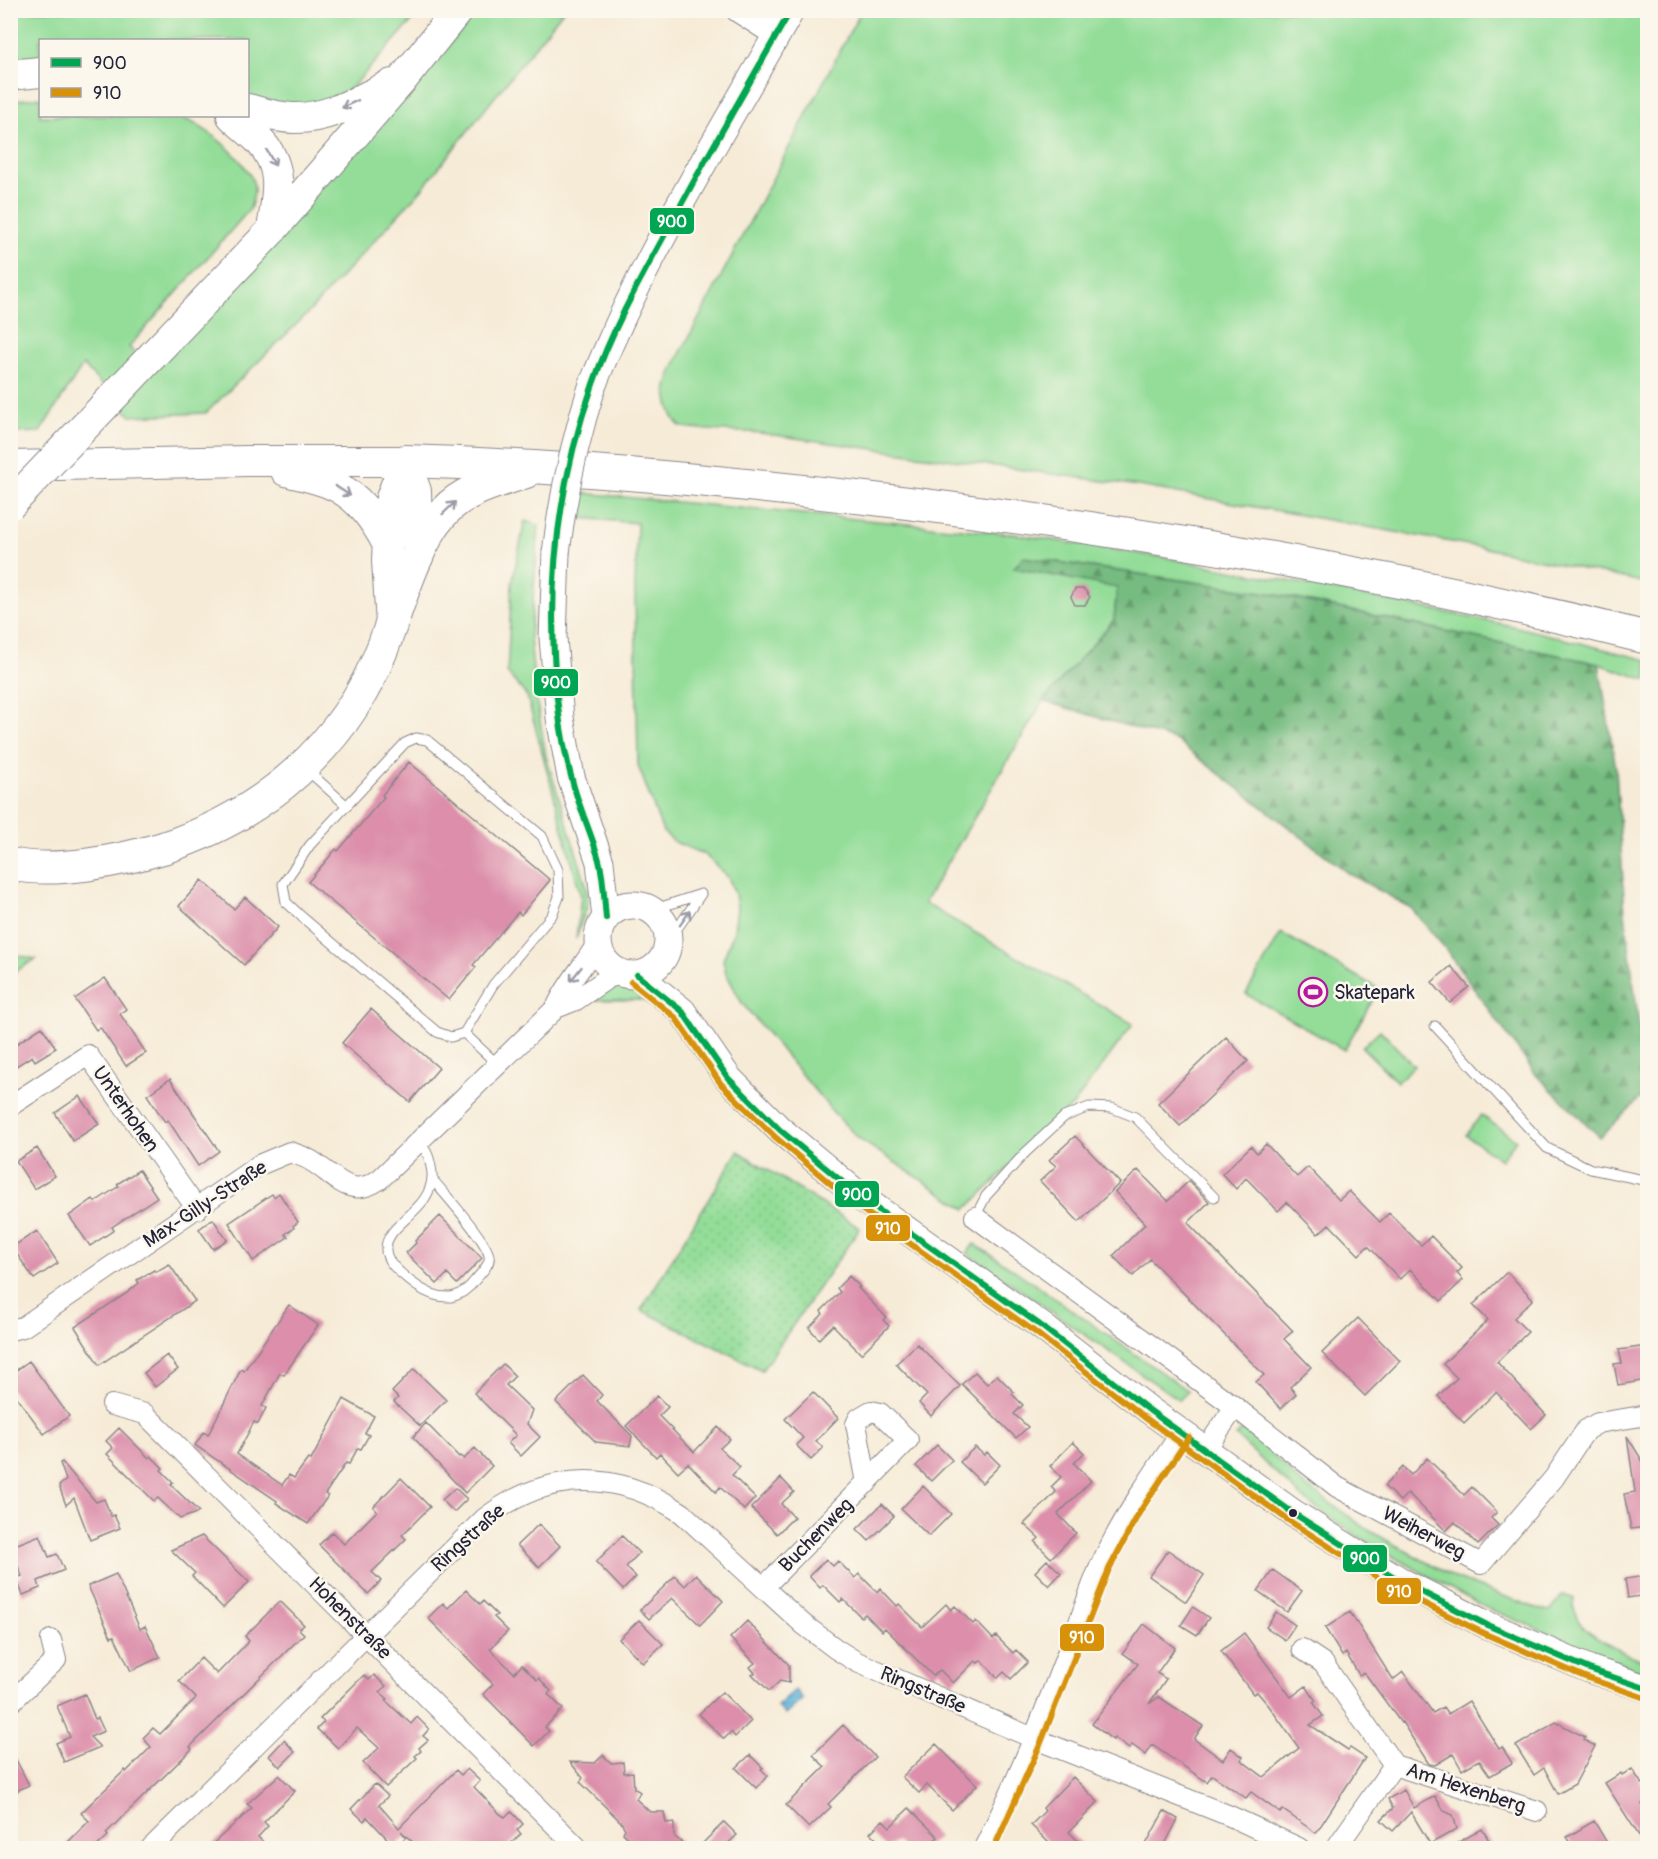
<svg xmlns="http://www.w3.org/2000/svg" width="1658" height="1859" viewBox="0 0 1658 1859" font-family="Pangolin,sans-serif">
<defs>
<pattern id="forest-firs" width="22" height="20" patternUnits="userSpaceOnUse" patternTransform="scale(1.5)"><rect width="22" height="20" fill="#76bc80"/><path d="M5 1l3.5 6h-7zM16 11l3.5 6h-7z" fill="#60986a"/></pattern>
<pattern id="park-dots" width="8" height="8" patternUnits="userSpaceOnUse" patternTransform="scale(1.5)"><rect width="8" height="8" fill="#93dd98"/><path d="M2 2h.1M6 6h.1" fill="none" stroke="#7ebd84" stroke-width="1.8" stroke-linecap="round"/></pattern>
<pattern id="water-rules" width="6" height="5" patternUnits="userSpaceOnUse" patternTransform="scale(1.5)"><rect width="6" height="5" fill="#60b8dd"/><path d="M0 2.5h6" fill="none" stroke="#4f95b4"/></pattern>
</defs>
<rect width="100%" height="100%" fill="#fbf7ec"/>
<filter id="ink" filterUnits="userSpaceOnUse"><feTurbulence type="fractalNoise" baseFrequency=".0167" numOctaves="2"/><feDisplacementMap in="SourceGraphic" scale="12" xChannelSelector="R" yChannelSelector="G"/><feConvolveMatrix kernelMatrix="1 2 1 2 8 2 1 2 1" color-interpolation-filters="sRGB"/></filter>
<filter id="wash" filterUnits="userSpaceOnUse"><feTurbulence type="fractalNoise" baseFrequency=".008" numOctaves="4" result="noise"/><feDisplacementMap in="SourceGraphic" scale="24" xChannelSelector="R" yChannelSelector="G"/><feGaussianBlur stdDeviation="1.35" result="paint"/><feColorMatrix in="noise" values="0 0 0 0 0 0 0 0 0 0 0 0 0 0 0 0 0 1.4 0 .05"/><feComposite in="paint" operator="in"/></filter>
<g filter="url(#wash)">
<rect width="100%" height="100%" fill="#f6ebd7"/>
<path fill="#93dd98" stroke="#5a806a" stroke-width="1.5" d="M10,11h411l-73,81 -48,17 -52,-9v-60h-208v21h-29z
M477,11h86l-142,179 -113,123 -102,100 -75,3 -48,-51 -43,67 -29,1 -1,-332 30,-4v19c31,0 62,0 93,0 13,0 28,-2 41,0 25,3 76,45 80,70 1,8 -2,16 -4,23l-121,138 25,24 304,-337z
M861,11h786v572l-162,-35 -346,-62 -379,-53c-12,-1 -74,-3 -80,-7 -9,-7 -15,-29 -13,-39 1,-10 8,-22 12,-31z
M582,493l432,41 153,24 165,31 185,38 130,33v20l-48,-16 -330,-71 -246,-36 -8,11 102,19 -3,33 -71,81 -119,202 209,121 -59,80 -108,105 -107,-70 -27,-28 -90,-108 -16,-30 -3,-13 11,-29 3,-23 -2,-14 -7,-17 -23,-22 -30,-13 -12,-10 -25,-67 -3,-175 2,-67 -58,-5z
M525,521l14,4 -9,112 5,55 11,64 40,128 2,19 -12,36 5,-43 -54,-200 -20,-23 5,-90z
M1281,933l98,56 -35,61 -98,-56z
M619,986l14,2 15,12h-58l19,-13z
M1380,1030l34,36 -17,16 -35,-35z
M1481,1115l35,25 -15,20 -35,-25z
M974,1244l36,23 178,124 -9,9 -212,-147z
M1243,1430l14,9 43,43 70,49 85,47 81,30 14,3 13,-16 12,4c-9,33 48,53 72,63v12l-165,-68 -122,-68 -55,-38 -69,-64z"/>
<path fill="url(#forest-firs)" stroke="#4c6f5e" stroke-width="1.5" d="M1023,557l245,36 331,71 17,105 9,144 22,179 -47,45 -63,-61 -93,-129 -33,-39 -61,-34 -175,-134 -132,-39 71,-81 3,-32 -103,-20z"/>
<path fill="url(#park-dots)" stroke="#5a806a" stroke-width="1.5" d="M11,954l25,5 -25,15z
M738,1151l122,77 -98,142 -121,-60z"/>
<path fill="url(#water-rules)" stroke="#416d8c" stroke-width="1.5" d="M795,1690l8,9 -18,16 -8,-9z"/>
<g id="blocks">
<path fill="#dc8eaa" d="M1075,589h9l6,8 -5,8h-10l-4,-8z
M409,762l141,118 -29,35 -3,-3 -45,53 3,2 -27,33 -141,-118 28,-33 2,2 46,-54 -2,-2z
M202,880l32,29 11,-12 33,30 -34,38 -65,-59z
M1451,966l18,21 -19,16 -18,-21z
M105,978l21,31 -6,5 26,39 -20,13 -26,-39 -4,3 -21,-31z
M371,1009l68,59 -29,34 -68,-59z
M42,1027l14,21 -21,13 -3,-5 -22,14v-22z
M1226,1037l22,24 -68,65 -22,-23z
M170,1079l49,72 -21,15 -30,-46 -3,2 -18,-27z
M80,1096l19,28 -26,17 -18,-28z
M1075,1136l45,47 -41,39 -39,-41 16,-15 -7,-6z
M1266,1144l31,33 11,-10 31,33 10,-9 31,31 9,-9 32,32 10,-9 31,32 -5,5 6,7 -22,21 -31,-32 -10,10 -32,-33 -9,9 -30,-31 -11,10 -31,-32 -9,9 -32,-33 -10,11 -14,-15 29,-28 6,7z
M37,1148l18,28 -21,13 -18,-28z
M139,1170l18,27 -45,30 2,3 -24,16 -21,-30 24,-17 2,3 24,-16 -2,-2z
M1138,1170l30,31 21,-20 3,3 17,18 -21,21 105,108 -9,8 27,28 -21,20 6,7 -15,15 -25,-27 8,-7 -114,-116 -17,17 -20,-20 32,-32 -30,-32z
M279,1193l19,29 -5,4 1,2 -9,6 3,3 -35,24 -24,-38 43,-29 2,3z
M440,1216l42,42 -25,26 -10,-10 -10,10 -31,-31 10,-10 -1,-2z
M213,1219l14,21 -14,9 -14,-20z
M37,1231l21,32 -24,16 -22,-32z
M169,1264l26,37 -96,64 -24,-38 52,-34 12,-10 -2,-3 17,-10 2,2z
M1507,1272l26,27 -19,19 14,14 -31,30 49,53 -15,14 -35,-37 -32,31 -26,-27 19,-18 -14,-14 45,-44 -15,-15z
M849,1276l11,11 -2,1 28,29 -3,3 6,6 -28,28 -28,-29 -14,14 -10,-11 14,-14 -2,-3 19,-19 -3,-4z
M289,1305l29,20 -34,50 -4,-2 -18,33 4,2 -8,16 -4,-2 -17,32 45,31 7,-10 5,3 14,-19 3,1 33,-61 30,17 -9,17 4,2 -8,14 -3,-1 -9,16 -3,-1 -21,31 3,2 -20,28 -32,-21 1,-2 -82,-56 9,-13 4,3 33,-66 3,2z
M1358,1318l42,43 -35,35 -43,-43z
M917,1344l43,42 -29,30 -12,-13 8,-8 -31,-31z
M1647,1346v34l-29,5 -4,-21 8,-1 -3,-13z
M167,1355l11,14 -23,18 -11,-14z
M29,1361l40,55 -25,18 -34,-46v-13z
M503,1364l12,12 -9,9 26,25 -5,14 13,13 -19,19 -13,-13 8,-8 -42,-42z
M414,1369l32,31 -26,26 -26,-24 4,-4 -6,-6z
M975,1372l12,12 10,-9 17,17 -2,2 11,11 -9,9 14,13 -12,11 -54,-54z
M583,1375l19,20 -5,6 35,35 -2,10 -34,-4 -40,-40z
M813,1392l25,26 -22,23 7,7 -12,12 -15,-15 7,-7 -18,-19z
M657,1396l11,11 -9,9 35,36 24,-25 12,12 -10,9 20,19 -8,8 23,23 -11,12 -24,-23 -4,5 -28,-29 -10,9 -18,-19 -4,4 -30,-31z
M426,1423l33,34 1,-1 4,3 11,-11 17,18 -27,27 -52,-56z
M119,1428l30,30 2,-2 12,12 -2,2 12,12 -2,3 28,27 -19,7 -22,-21 -4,3 -47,-47 6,-6 -7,-7z
M1627,1436l16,26h4v65l-16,2 -7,-35 11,-2z
M1073,1442l11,11 -10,10 17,18 -33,33 18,19 -25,25 -16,-16 4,-4 -15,-14 32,-32 -5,-5 10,-10 -11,-11z
M937,1445l15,15 -21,21 -15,-15z
M975,1447l9,8 3,-3 13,13 -18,18 -22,-21z
M1427,1458l37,37 8,-8 25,25 -6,6 7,7 -20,20 -23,-23 -9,9 -38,-38 -8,8 -16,-15 19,-19 8,8z
M62,1462l34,40 8,-3 7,17 3,-1 6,13 -30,12 -16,-42 -8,7 -7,-19 7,-6 -6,-17z
M401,1478l29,29 -28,28 4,4 -34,33 9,9 -13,13 -49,-49 13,-13 12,12 33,-33 -4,-4z
M781,1478l13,14 -13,12 13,13 -17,17 -26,-26z
M923,1486l28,28 -22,22 -28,-27z
M455,1488l12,11 -13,13 -12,-12z
M882,1504l12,12 -25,25 -12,-12z
M539,1524l21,22 -21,21 -22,-22z
M40,1535l9,22 8,-3 7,16 -26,11 2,7 -17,7 -7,-17 6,-2 -12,-29z
M202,1536l47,46 -26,26 -31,-32 3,-3 -24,-23z
M622,1536l17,17 -13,14 10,10 -13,13 -27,-28z
M1168,1550l36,25 -18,27 -37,-26z
M826,1559l7,7 5,-5 17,17 4,-4 18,18 3,-4 17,18 2,-2 23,23 24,-23 5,6 4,-4 18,18 3,-3 17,18 3,-3 17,17 3,-3 12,12 -17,17 -7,-7 -6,6 -17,-18 -3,3 -3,-2 -22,22 -13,-13 -7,6 -48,-48 -3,3 -17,-17 -4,3 -18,-18 -3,3 -17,-17 -3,3 -11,-12z
M1047,1560l14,13 -12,13 -14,-14z
M1273,1570l29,21 -15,21 -29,-21z
M116,1574l24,55 5,-3 15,31 -29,14 -17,-35 -3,1 -23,-51z
M696,1574l27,27 -23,24 -28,-27 -23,21 -9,-9 35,-34 10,10z
M1644,1576l3,19 -19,3 -3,-19z
M466,1590l14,14 3,-3 14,14 -3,2 14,14 -18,18 24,24 8,-8 15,15 2,-2 12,13 -3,3 15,15 -18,18 4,4 -15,15 -51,-52 10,-10 -65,-66 15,-15 5,5z
M280,1601l24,24 -5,4 5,5 -114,113 2,2 -86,84 2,3 -13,12h-33l27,-27 -8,-8 44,-43 1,2 25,-25 -8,-9 10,-10 7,6 36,-36 -17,-17 22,-23 16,16 32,-33 -4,-5z
M1193,1607l16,11 -12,17 -16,-10z
M1276,1612l19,13 -10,15 -19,-13z
M1350,1612l43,68 10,-8 30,41 10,-6 5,7 21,-13 30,48 3,-2 10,16 -22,13 -11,-16 -17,10 -9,-16 -18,11 -6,-1 -27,-42 -1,1 -37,-51 -5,3 -13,-22 -4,3 -17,-28z
M639,1620l24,24 -20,19 -24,-24z
M747,1621l42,44v18l-9,-2 -11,10 -17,-17 3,-1 -5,-6 5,-4 -25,-25z
M1144,1624l31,24 -18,25 9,6 -17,25 10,-7 44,29 -9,13 29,21 8,-12 12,9 -2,3 23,17 35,-29 -30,-42 -12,-14 -4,2 -32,-43 23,-18 47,64 15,-11 10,15 -3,1 10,14 -13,9 38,25 2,-2 15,10 -49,75 -33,-23 -3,3 -29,-21 -5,6 -34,-23 -5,7 -55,-37 -6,10 -14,-10 -3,4 -15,-11 -1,2 -21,-16 46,-60 -15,-11z
M364,1675l5,5 5,-5 12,11 -6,6 8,7 -2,2 25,23 6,-7 12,12 -6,7 5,4 -9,8 2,3 -6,5 2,2 -31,29 -23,-24 16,-15 -22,-20 -19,20 -21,-19 7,-7 -4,-3z
M722,1692l29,29 -16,16 -4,-5 -7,7 -25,-25z
M85,1694l10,25 3,-1 6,13 -14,6 10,10 -36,15 -8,-19 14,-6 -13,-31z
M1556,1722l29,15 -1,3 11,6 -20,38 -17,10 -14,-26 -10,7 -18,-29z
M843,1725l32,32 -47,47 3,3 -22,21 -23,-23 39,-38 -12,-12z
M284,1740l11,12 -15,15 -11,-11z
M936,1744l41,41 -25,25 -25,-25 -8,8 -17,-16z
M10,1748l19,37 -19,9z
M603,1755l8,8 12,-1 1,11 9,-1 1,16 6,4 -4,7 14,13h14l2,11 8,-1v14l14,12h-50l-15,-15 2,-4 -4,-7 -41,-40 3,-4 -13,-16 25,1z
M750,1755l13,13 -2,1 7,7 -12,12 -20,-20z
M467,1769l13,12 -6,6 26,27 5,3 6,-6 12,13 -6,6 4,4 -15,14h-87l-18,-17 5,6 -11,10 -28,-30 -3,4 -13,-12 24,-25 13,12 -9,9 20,23 57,-58 5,5z
M1632,1769l10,15 5,-3v19l-5,4 5,10v34l-42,-65 16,-10 1,2z
M279,1775l16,16 -31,31 4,4 -10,11 11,11h-61l44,-40 -5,-4z
M1073,1777l25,25 -29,30 16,16h-31l-23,-23 14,-14 -2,-3z
M1404,1790l10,18 21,-12 9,15 9,4 4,14 -27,15 -19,-32 -18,19 -12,-11 12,-12 -5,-9z
M909,1808l29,29 -12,11h-22l-8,-7 -10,7 -16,-15 13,-13 7,7z
M1164,1811l14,8 -15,29h-19z
M1594,1821l16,27h-36l-7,-11z
M724,1822l13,13 -14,13h-25z
M1482,1829l12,19h-46z"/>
</g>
</g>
<g filter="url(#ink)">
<use href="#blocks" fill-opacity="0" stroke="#8c8689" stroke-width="1.5"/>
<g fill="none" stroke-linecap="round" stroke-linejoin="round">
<g stroke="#8c8689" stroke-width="11">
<path id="service" d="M306,769l41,37
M652,910l49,-16
M668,942l33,-48
M1435,1026l112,122 44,21 57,12
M464,1033l-13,4 -14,-5 -135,-115 -16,-15 -3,-18 27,-39 95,-102 11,-5 11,2 115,96 16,34 1,27 -7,18 -59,70 -29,48 33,31
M418,1141c10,10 12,18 14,32 2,37 -45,49 -46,75 -1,14 15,25 24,33 11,9 25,17 41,16 11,-2 19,-10 25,-18 5,-6 15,-15 13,-23 -2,-15 -45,-63 -57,-77
M975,1217l11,-21 39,-43 39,-36 25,-10 23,1 23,9 79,80"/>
</g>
<g stroke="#8c8689" stroke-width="22">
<path id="minor" d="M556,1008c11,-25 29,-43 42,-66
M10,1106l78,-51 109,154
M975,1217l260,190 -30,43
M10,1330l13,-3 236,-162 31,-13c8,3 16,5 23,10 24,15 37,38 67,17l176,-171 20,-8 32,-22 17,-5
M112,1405l33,9 433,434
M1235,1407l102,80 144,77 73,-86 32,-48 12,-7 50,-8
M764,1587l144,-147 -28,-27 -9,-2 -12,7 -3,6 11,59
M1302,1649l21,14 71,102
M10,1703l46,-43 -5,-20
M151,1848l333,-329c63,-49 131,-50 198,-6l121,111 33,25 21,13 176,76 197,78 69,32
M984,1848c35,-69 63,-142 91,-215 10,-25 17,-52 30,-77 22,-44 49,-84 77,-124
M1336,1848l58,-83 143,46"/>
</g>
<g stroke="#8c8689" stroke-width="26">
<path id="tertiary" d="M738,10l39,25"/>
</g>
<g stroke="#8c8689" stroke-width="29">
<path id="secondary" d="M593,384c52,-131 129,-251 198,-374
M556,553l-3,85 7,80 11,59 29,85 6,56
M598 940a35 35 0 1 1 70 0a35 35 0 1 1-70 0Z
M637,975l45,36 46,67 52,52 83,69 177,126 109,85 144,103 109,69 85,43 102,44 59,20"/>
</g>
<g stroke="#8c8689" stroke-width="32">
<path id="primary" d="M10,75l30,-3
M248,109c15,4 30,9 46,9 35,1 67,-19 98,-34
M232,116c10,10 22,18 31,29 22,26 13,54 9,85
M153,355l119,-125 131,-151 55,-69
M405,461l11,30 2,66
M10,466l238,-5h157
M286,471c15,4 31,7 45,13 27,11 44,36 57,61
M391,624l-4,-63 2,-50 2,-13 14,-37"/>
</g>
<g stroke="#8c8689" stroke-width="34">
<path id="trunk" d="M405,461c168,5 336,22 503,42 249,31 496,74 740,135
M10,864c46,10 109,-3 153,-16 100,-32 182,-102 220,-201 15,-39 34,-107 62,-136 20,-22 53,-29 81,-39"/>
</g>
<use href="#service" stroke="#fff" stroke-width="9"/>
<use href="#minor" stroke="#fff" stroke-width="20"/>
<use href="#tertiary" stroke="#fff" stroke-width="24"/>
<use href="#secondary" stroke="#fff" stroke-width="27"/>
<use href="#primary" stroke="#fff" stroke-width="30"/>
<use href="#trunk" stroke="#fff" stroke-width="32"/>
<g stroke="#8c8689" stroke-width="29" stroke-linecap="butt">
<path id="secondary-bridge" d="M556,553c7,-58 19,-114 37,-169"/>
</g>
<g stroke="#8c8689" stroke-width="32" stroke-linecap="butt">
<path id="primary-bridge" d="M10,505l143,-150"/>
</g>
<use href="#secondary-bridge" stroke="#fff" stroke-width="27"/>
<use href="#primary-bridge" stroke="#fff" stroke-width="30"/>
<g stroke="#fbf7ec" stroke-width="10">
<path id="bus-1" d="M606,918c-2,-19 -2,-39 -7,-58 -7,-25 -18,-48 -25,-73 -11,-38 -17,-77 -19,-115 -7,-98 5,-196 38,-288 19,-55 48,-106 76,-157 39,-73 81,-145 122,-217
M637,975l45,36 46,67 52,52 83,69 177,126 109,85 144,103 109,69 85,43 102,44 59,20"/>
</g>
<g stroke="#fbf7ec" stroke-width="10">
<path id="bus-2" d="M631,982l44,35 46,67 53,52 83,70 178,126 109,85 144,103 109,70 86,43 102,44 60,21
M994,1848l46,-103 69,-176 30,-56 50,-76"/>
</g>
<use href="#bus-1" stroke="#00a651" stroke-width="6"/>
<use href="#bus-2" stroke="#d79209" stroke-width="6"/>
</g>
<defs><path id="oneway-shaft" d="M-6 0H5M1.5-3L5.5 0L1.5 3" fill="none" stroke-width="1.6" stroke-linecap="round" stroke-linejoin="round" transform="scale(1.5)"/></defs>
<g stroke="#9c9ca7">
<use href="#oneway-shaft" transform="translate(350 104) rotate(155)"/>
<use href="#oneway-shaft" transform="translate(271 158) rotate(61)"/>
<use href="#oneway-shaft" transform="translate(343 491) rotate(33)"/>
<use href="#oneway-shaft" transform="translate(449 508) rotate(-44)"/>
<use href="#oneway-shaft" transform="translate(685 918) rotate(-55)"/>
<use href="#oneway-shaft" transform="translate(576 974) rotate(128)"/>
</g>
</g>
<defs>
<g id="stadium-ring" transform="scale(1.5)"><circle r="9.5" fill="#fbf7ec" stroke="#b5179e" stroke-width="1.5"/><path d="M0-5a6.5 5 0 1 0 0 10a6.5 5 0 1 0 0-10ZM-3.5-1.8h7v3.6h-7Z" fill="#b5179e"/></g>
</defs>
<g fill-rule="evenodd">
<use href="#stadium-ring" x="1313" y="992"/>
</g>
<circle fill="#22223b" stroke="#fbf7ec" stroke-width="2" cx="1293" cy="1513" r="5"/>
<g text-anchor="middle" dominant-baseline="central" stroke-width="5" stroke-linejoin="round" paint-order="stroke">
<g font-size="20" fill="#22223b" stroke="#fbf7ec" text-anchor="start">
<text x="1334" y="992">Skatepark</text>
</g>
<g font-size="20" fill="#22223b" stroke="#fbf7ec">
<text transform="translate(126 1109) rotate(55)">Unterhohen</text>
<text transform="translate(205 1204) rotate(-33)">Max-Gilly-Straße</text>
<text transform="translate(1424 1533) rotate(28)">Weiherweg</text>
<text transform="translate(816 1535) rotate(-45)">Buchenweg</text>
<text transform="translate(468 1538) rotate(-42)">Ringstraße</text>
<text transform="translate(350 1618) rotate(45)">Hohenstraße</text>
<text transform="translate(923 1690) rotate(23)">Ringstraße</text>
<text transform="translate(1466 1788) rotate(18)">Am Hexenberg</text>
</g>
</g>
<g stroke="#fbf7ec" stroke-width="2">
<rect x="649" y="207" width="46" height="28" rx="6" fill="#00a651"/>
<rect x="533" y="668" width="46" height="29" rx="6" fill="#00a651"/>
<rect x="834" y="1180" width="46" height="28" rx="6" fill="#00a651"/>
<rect x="865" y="1214" width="46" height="28" rx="6" fill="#d79209"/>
<rect x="1342" y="1544" width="46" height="29" rx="6" fill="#00a651"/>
<rect x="1376" y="1577" width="46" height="28" rx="6" fill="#d79209"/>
<rect x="1059" y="1623" width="46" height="29" rx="6" fill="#d79209"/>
</g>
<g font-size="16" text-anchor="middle" font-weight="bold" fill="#fff">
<text x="672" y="227">900</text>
<text x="556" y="688">900</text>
<text x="857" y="1200">900</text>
<text x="888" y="1234">910</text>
<text x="1365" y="1564">900</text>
<text x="1399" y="1597">910</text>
<text x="1082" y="1643">910</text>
</g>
<rect width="1658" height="1859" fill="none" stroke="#fbf7ec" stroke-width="36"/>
<rect x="39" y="39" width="210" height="78" fill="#fbf7ec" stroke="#a4a2a5" stroke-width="1.5"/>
<rect x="51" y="58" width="30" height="9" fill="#00a651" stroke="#a4a2a5" stroke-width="1.5"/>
<text x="93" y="69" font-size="18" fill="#22223b">900</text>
<rect x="51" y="88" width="30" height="9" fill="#d79209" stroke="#a4a2a5" stroke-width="1.5"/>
<text x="93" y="99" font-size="18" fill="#22223b">910</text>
</svg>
